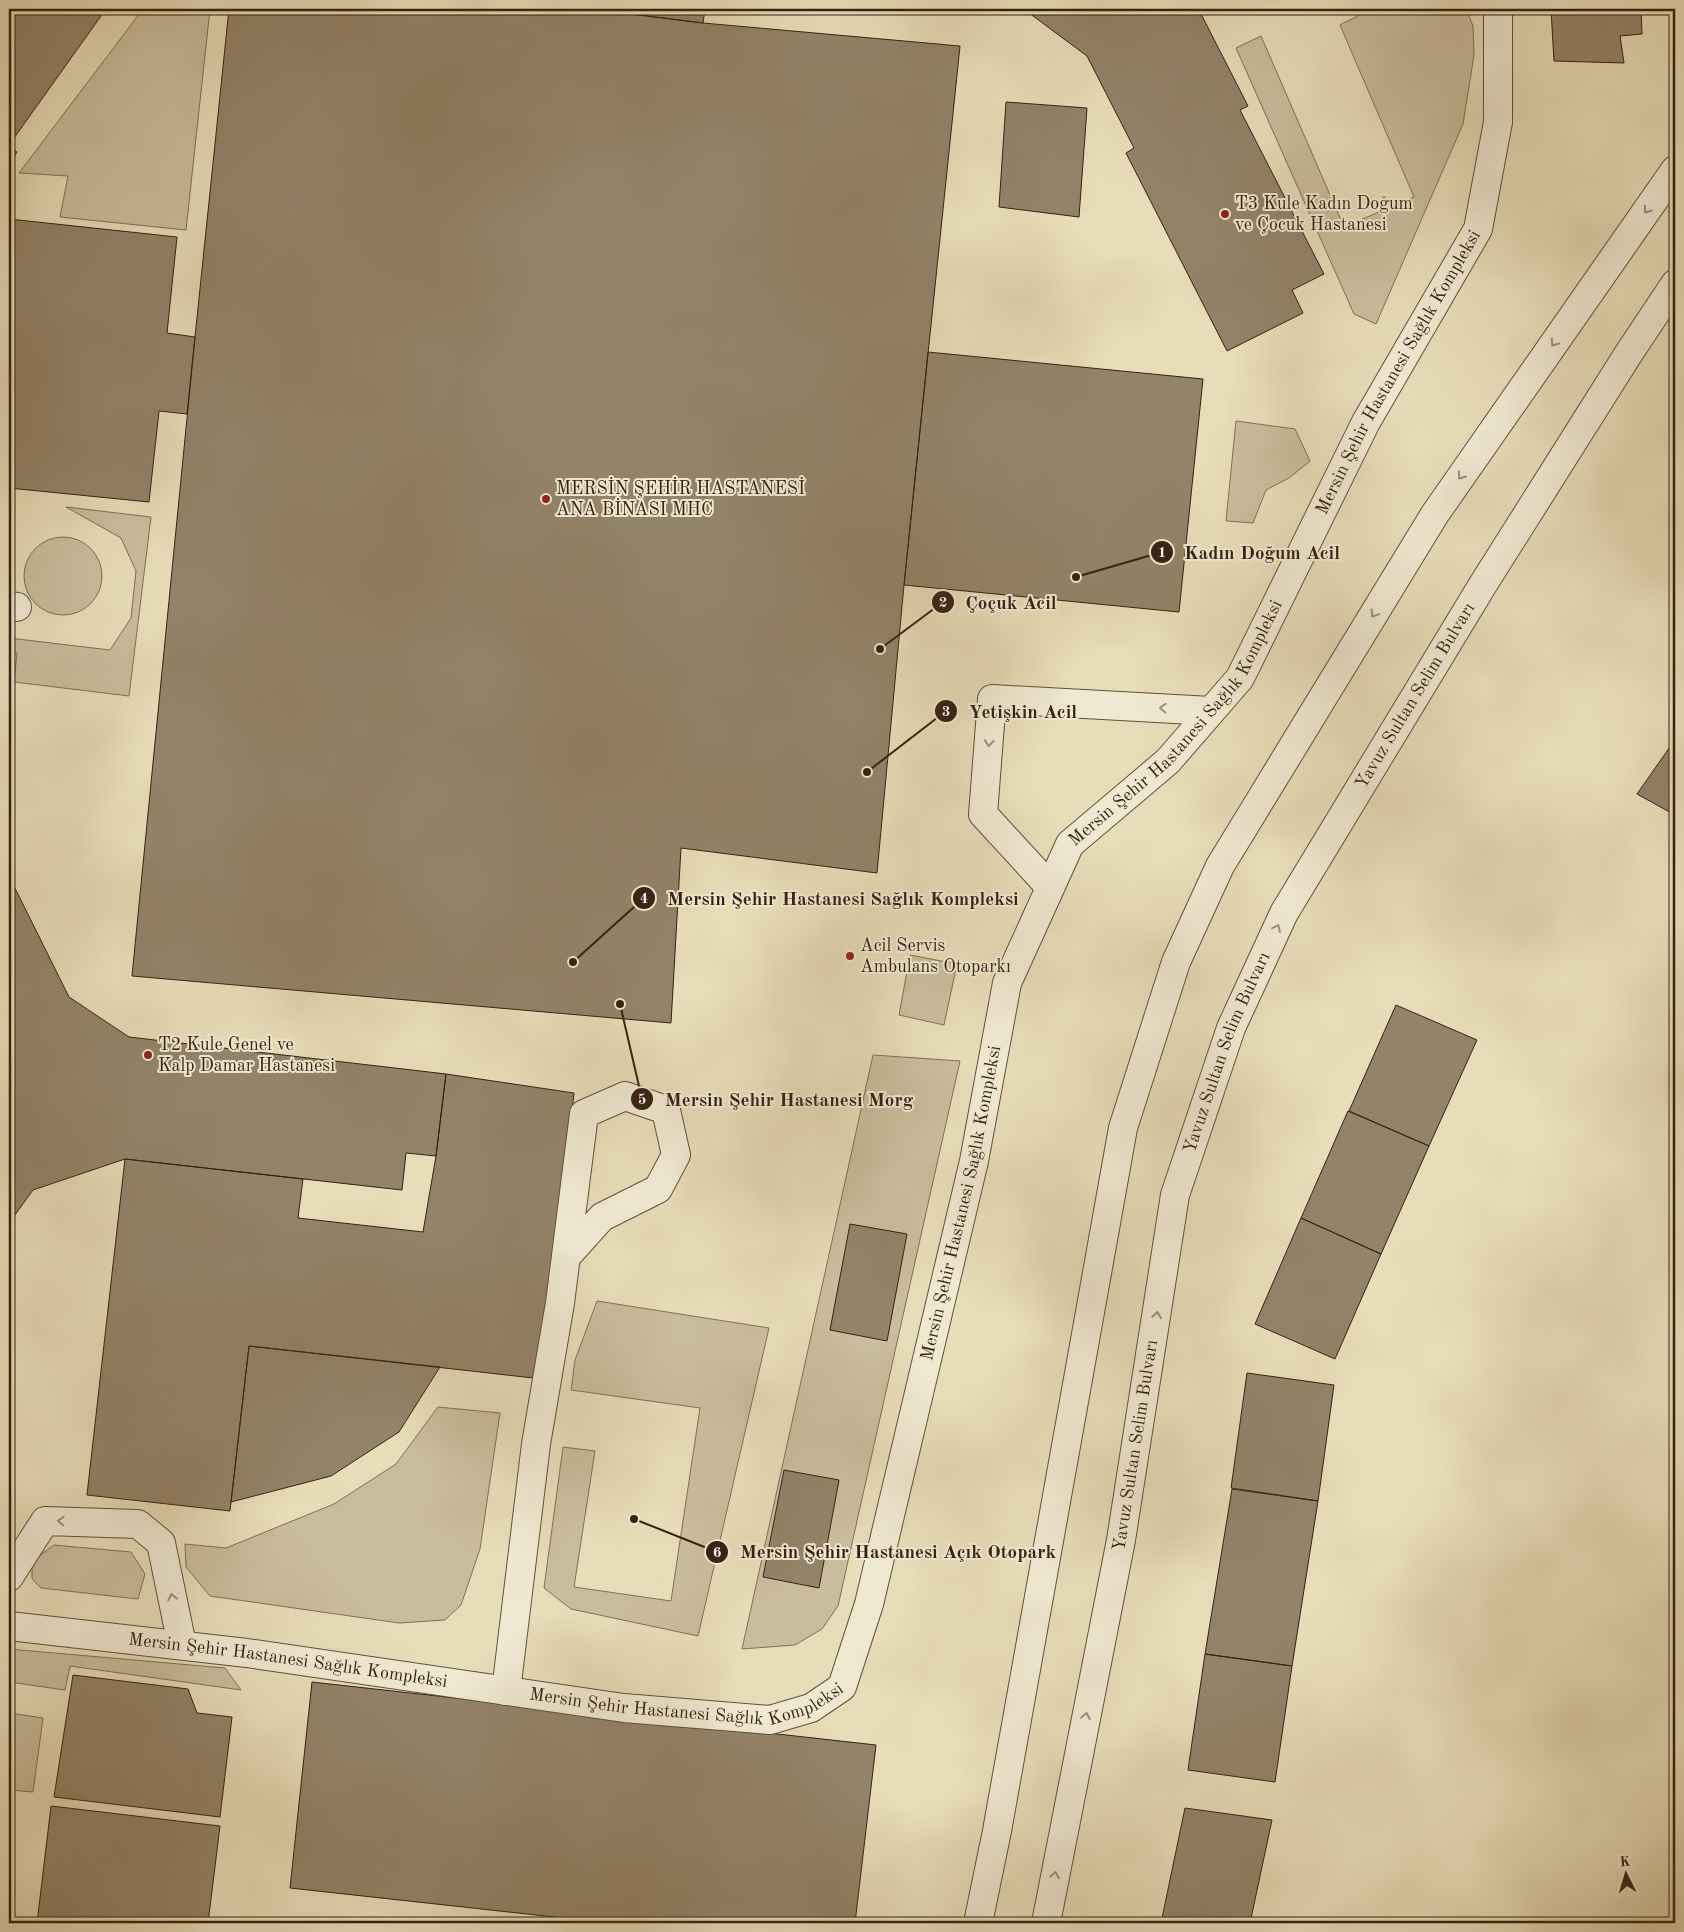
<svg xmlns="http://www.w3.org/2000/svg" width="1684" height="1932" viewBox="0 0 1684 1932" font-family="'Old Standard TT',serif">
<rect width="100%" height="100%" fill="#e8ddb9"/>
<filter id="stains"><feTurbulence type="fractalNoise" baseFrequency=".004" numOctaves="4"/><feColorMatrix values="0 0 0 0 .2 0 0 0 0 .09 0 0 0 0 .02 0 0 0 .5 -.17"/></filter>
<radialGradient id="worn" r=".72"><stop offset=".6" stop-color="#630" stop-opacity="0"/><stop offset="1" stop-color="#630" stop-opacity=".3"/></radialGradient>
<path fill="#cabd9d" stroke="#806f58" d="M143,9h67l-24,221 -126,-13 8,-41 -49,-3z
M1371,9h95l7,17 1,29 -11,69 -87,200 -22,-10 -118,-266 25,-12 83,191 70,-30 -74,-172z
M1236,421l59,8 15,32 -21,17 -23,12 -13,33 -27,-2z
M66,507l85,10 -22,179 -115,-14 3,-29 -8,-1v-14l101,12 21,-32 5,-47 -15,-33z
M24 576a39 39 0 1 1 78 0a39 39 0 1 1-78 0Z
M910,955l47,9 -13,61 -45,-10z
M873,1055l87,6 -122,545 -16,23 -27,16 -53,4z
M597,1301l172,27 -71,308 -127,-27 -27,-21 19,-141 32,4 -21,136 97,14 29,-193 -129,-18 4,-30z
M438,1407l62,6 -20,136 -19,56 -16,15 -46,3 -189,-27 -24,-29 -1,-23 41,4 108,-44 62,-40z
M54,1545l77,7 14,22 -7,25 -97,-11 -9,-9v-18z
M9,1649l216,19 16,22 -171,-24 -5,24 -56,-8z
M9,1713l34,5 -10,74 -24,-2z
M9,1890l6,1 -5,32h-1z"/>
<path fill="#938369" stroke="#362112" d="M9,9h97l-97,136z
M229,9h362l112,14 257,23 -56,539 -27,288 -196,-25 -10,175 -539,-47 63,-639z
M591,9h114l-2,14z
M1013,9h187v3l48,94 -8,4 84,164 -32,16 11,23 -76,38 -101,-198 8,-5 -47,-92 -62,-46z
M1551,9h90l1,25 -22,2 4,27 -70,-2z
M1006,102l81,6 -8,109 -80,-10z
M9,147l8,5 -8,12z
M9,219l168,18 -10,96 28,4 -8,77 -28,-3 -10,91 -140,-14z
M928,352l275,27 -24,233 -275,-27z
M1672,744l3,2v69l-38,-21z
M9,876l60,121 60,40 317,37 -10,82 -30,-3 -4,37 -277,-31 -92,31 -24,33z
M1396,1005l81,35 -48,106 -80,-35z
M446,1074l128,19 -32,286 -293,-33 -19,165 -143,-16 38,-336 178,20 -5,39 125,14 13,-76z
M1348,1111l81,35 -48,108 -80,-36z
M1301,1218l80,36 -46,105 -80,-35z
M850,1224l57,10 -20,107 -57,-11z
M249,1346l191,21 -41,65 -68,44 -100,26z
M1247,1373l87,12 -16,116 -87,-13z
M784,1470l55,10 -20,108 -56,-11z
M1232,1489l86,12 -26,165 -87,-12z
M1205,1654l87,12 -17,116 -87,-12z
M73,1675l115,14 9,24 35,4 -12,100 -166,-20z
M312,1682l564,63 -21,178h-246l-319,-35z
M51,1806l169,20 -12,97h-171z
M1185,1808l87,12 -22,103h-89z"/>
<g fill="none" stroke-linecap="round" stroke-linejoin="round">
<g stroke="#62503c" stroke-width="30">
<g id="minor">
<path d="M9,606l8,1"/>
<path d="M1050,887l-67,-73 9,-115 219,12"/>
<path d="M9,1577l36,-56 93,3 23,19 21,102"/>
<path id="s1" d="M9,1626l238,27 377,55 146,12 41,-12 31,-21 27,-83 105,-443 33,-178 63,-139 98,-83 72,-83 126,-256 112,-193 20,-107v-113"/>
<path d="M506,1691l30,-247 24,-141 24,-189 41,-18 41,14 10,45 -18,34 -56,28 -36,40"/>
<path d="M978,1923l19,-92 126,-703 53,-166 44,-96 215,-352 240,-344"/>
<path id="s2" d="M1046,1923l75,-383 54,-345 56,-167 53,-115 198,-327 147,-233 46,-69"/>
</g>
</g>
<use href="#minor" stroke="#f0e9d2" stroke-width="28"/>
</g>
<defs><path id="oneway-chevron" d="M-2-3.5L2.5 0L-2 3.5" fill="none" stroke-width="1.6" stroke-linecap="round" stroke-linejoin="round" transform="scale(1.25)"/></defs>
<g stroke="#9c8f7c">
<use href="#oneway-chevron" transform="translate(1647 210) rotate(125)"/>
<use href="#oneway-chevron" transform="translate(1554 343) rotate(125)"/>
<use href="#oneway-chevron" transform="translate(1461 476) rotate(125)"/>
<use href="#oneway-chevron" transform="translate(1374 614) rotate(121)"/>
<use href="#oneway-chevron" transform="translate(1163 708) rotate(-177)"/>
<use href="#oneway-chevron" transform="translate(989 743) rotate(94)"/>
<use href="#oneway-chevron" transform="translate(1277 928) rotate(-65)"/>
<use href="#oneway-chevron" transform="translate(1157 1315) rotate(-81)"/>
<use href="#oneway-chevron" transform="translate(61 1521) rotate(-178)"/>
<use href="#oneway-chevron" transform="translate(172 1597) rotate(-102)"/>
<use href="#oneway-chevron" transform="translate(1086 1716) rotate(-79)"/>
<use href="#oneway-chevron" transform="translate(1055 1875) rotate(-79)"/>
</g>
<g fill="#8f2418" stroke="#f0e9d2" stroke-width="2">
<circle cx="1225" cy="214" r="5"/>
<circle cx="546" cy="499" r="5"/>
<circle cx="850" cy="956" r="5"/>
<circle cx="148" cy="1055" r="5"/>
</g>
<g text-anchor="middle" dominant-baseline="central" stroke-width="4" stroke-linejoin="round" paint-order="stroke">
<g font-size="18" fill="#362112" stroke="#f0e9d2" text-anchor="start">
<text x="1235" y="204">T3 Kule Kadın Doğum<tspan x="1235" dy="21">ve Çocuk Hastanesi</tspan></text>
<text x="556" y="489">MERSİN ŞEHİR HASTANESİ<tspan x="556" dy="21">ANA BİNASI MHC</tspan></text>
<text x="860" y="946">Acil Servis<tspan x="860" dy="21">Ambulans Otoparkı</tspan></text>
<text x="158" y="1045">T2 Kule Genel ve<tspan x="158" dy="21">Kalp Damar Hastanesi</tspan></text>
</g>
<g font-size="18" fill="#362112" stroke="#f0e9d2">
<text stroke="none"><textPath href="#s1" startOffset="2306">Mersin Şehir Hastanesi Sağlık Kompleksi</textPath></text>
<text stroke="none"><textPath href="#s2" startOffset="1296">Yavuz Sultan Selim Bulvarı</textPath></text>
<text stroke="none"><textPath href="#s1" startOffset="1886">Mersin Şehir Hastanesi Sağlık Kompleksi</textPath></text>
<text stroke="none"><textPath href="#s2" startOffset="891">Yavuz Sultan Selim Bulvarı</textPath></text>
<text stroke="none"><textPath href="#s1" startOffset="1346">Mersin Şehir Hastanesi Sağlık Kompleksi</textPath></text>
<text stroke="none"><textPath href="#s2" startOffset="486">Yavuz Sultan Selim Bulvarı</textPath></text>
<text stroke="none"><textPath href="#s1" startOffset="281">Mersin Şehir Hastanesi Sağlık Kompleksi</textPath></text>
<text stroke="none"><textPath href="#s1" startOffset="686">Mersin Şehir Hastanesi Sağlık Kompleksi</textPath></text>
</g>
</g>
<path fill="none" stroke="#362112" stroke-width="2" d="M1076 577L1162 552M880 649L943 602M867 772L946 711M573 962L644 898M620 1004L642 1099M634 1519L717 1552"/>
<g fill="#362112" stroke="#f0e9d2" stroke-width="2">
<circle cx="1076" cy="577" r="5"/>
<circle cx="880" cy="649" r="5"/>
<circle cx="867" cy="772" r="5"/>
<circle cx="573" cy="962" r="5"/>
<circle cx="620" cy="1004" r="5"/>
<circle cx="634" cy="1519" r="5"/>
<circle cx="1162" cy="552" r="12"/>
<circle cx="943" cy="602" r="12"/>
<circle cx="946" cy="711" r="12"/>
<circle cx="644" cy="898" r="12"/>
<circle cx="642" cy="1099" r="12"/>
<circle cx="717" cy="1552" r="12"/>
</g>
<g font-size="15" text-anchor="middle" font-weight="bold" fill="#fff">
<text x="1162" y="557">1</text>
<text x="943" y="607">2</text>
<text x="946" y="716">3</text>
<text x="644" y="903">4</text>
<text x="642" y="1104">5</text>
<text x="717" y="1557">6</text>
</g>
<g font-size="19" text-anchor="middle" font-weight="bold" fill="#362112" stroke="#f0e9d2" stroke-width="4" stroke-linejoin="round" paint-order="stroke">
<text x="1262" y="559">Kadın Doğum Acil</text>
<text x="1011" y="609">Çoçuk Acil</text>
<text x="1023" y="718">Yetişkin Acil</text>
<text x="843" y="905">Mersin Şehir Hastanesi Sağlık Kompleksi</text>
<text x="789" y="1106">Mersin Şehir Hastanesi Morg</text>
<text x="898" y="1558">Mersin Şehir Hastanesi Açık Otopark</text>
</g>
<rect width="1684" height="1932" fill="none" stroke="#e8ddb9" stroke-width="30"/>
<rect x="10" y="10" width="1664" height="1912" fill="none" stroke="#362112" stroke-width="2.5"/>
<rect x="15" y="15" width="1654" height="1902" fill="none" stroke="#362112"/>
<g transform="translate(1626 1874) rotate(355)" stroke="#f0e9d2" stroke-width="4" paint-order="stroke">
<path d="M0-4L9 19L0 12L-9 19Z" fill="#362112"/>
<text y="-8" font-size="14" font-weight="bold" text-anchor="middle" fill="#362112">K</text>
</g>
<rect width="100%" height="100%" filter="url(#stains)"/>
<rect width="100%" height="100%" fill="url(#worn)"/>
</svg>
